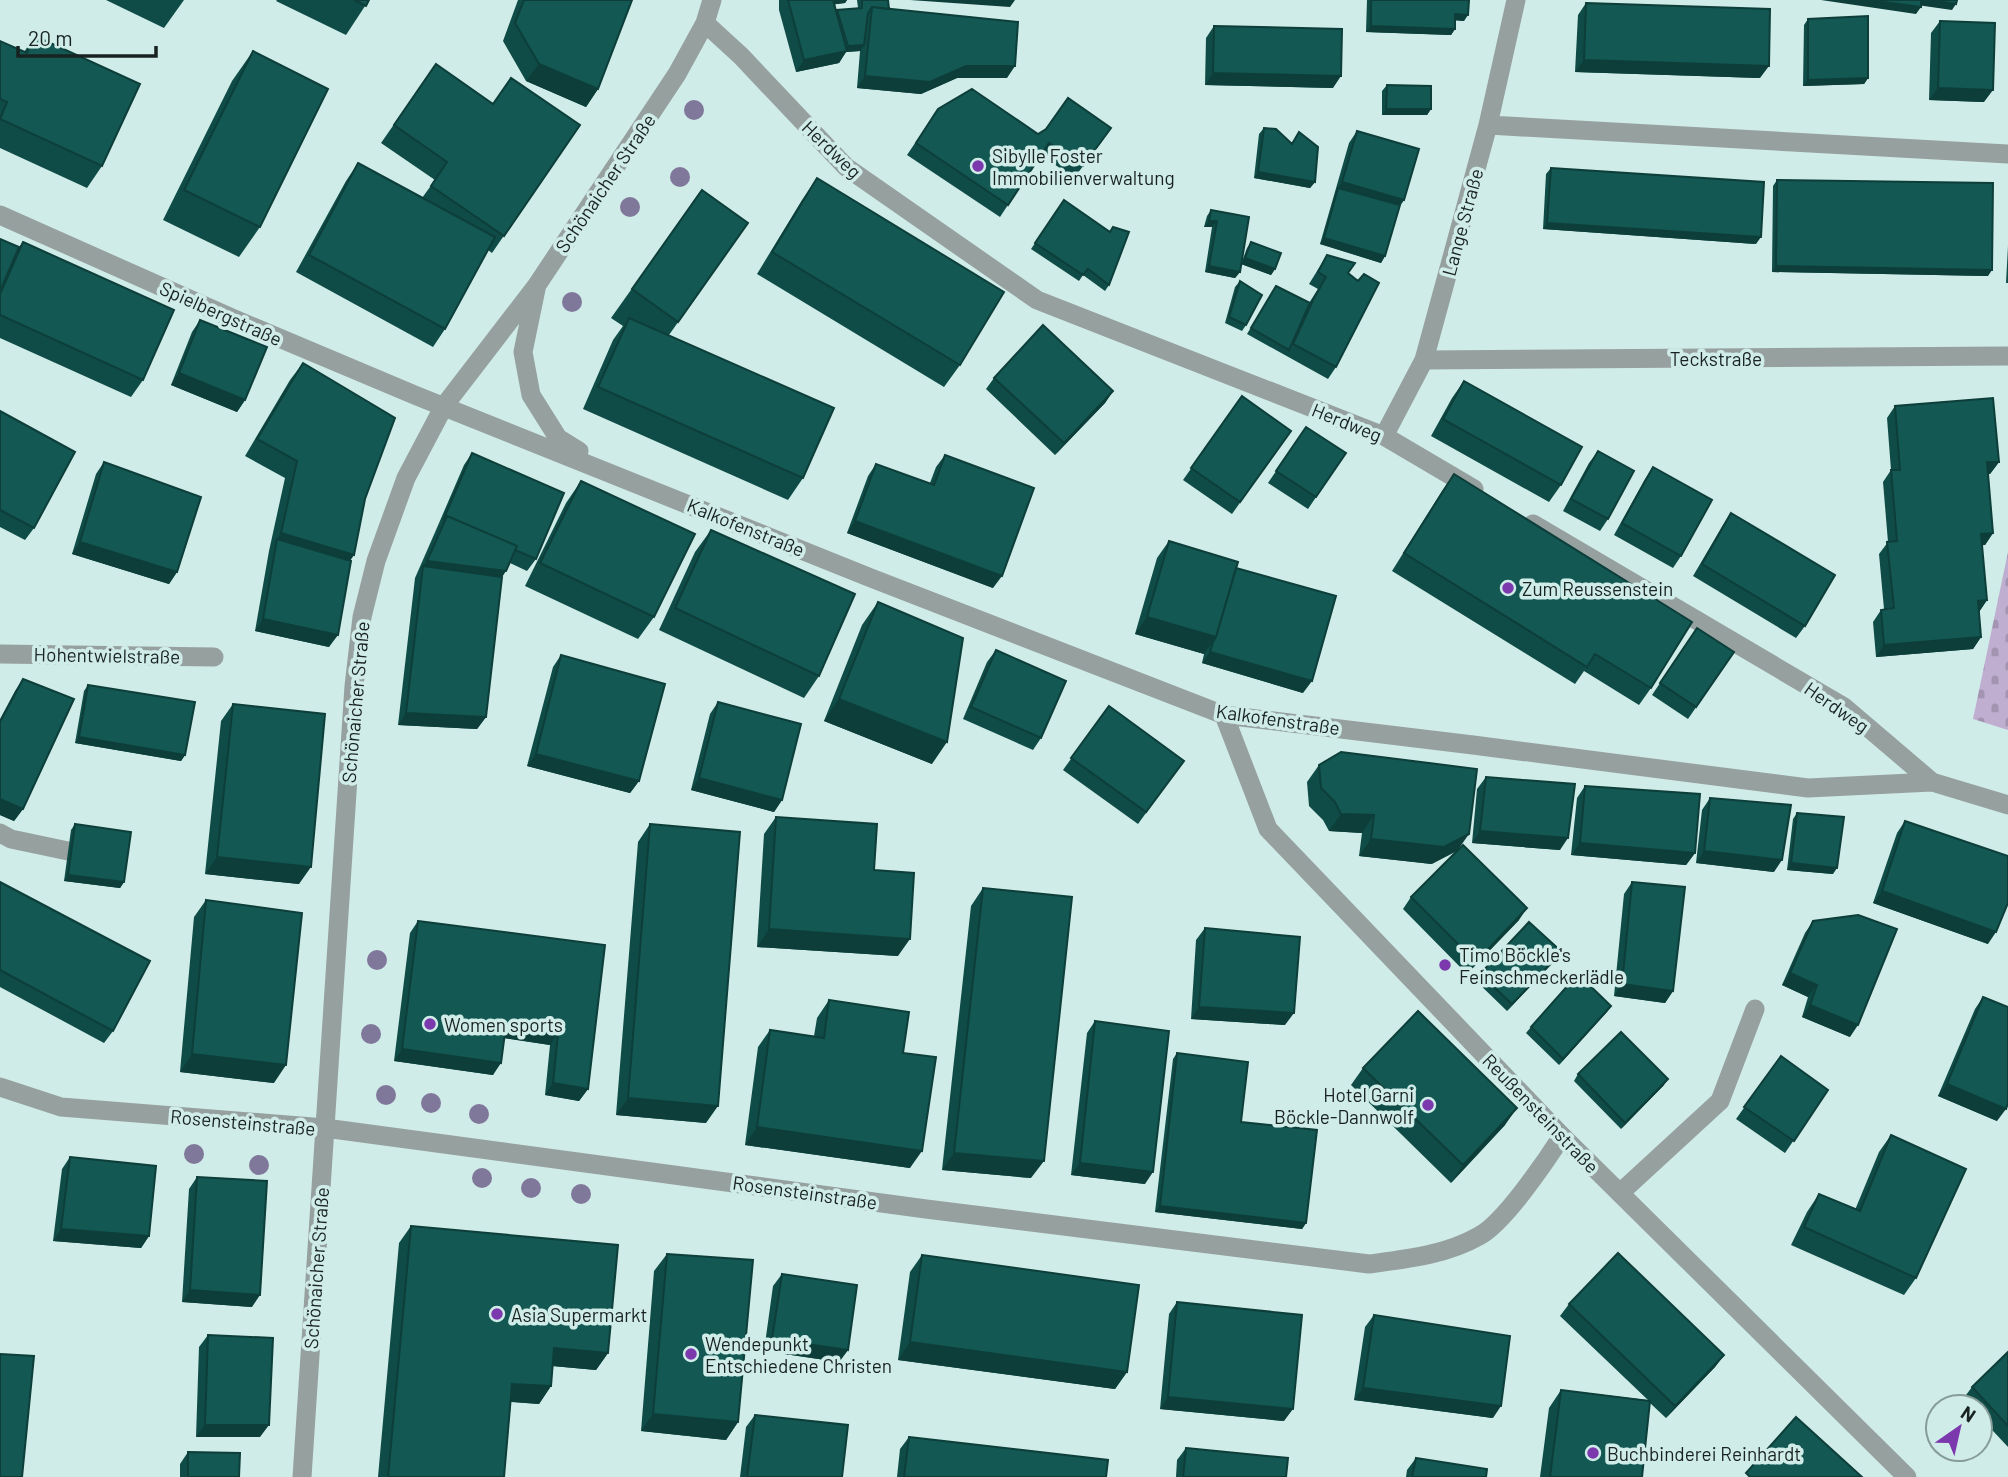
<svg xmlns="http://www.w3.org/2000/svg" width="2008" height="1477" viewBox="0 0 2008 1477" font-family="Barlow,sans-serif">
<defs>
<pattern id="cemetery-stones" width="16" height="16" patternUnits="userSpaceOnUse" patternTransform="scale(1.75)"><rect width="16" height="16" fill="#bfaed0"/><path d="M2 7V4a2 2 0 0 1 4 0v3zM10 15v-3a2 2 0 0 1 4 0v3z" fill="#a395b2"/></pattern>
</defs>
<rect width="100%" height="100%" fill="#d0ece8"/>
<path fill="url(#cemetery-stones)" d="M2008,552v178l-35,-11z"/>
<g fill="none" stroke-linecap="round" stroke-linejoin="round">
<path stroke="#95a09f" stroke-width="19" d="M1424,360l584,-4
M0,833l11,6 57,12
M1620,1193l100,-92 35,-92"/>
<path stroke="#95a09f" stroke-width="19" d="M1488,125l520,29
M1384,436l40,-76 64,-235 28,-125
M0,654l214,3
M0,1087l61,20 264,21 601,81 443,55c37,-5 77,-9 110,-28 25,-13 67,-75 83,-100"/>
<path stroke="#95a09f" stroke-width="19" d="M705,23l36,33 105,111 191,133 347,136 90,53
M0,215l234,104 183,77 454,182 353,137 249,30 335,43 124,-6
M536,289l-13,63 8,43 27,43 21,13
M1533,524l311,183 88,75 76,23
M1224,715l44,114 294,307 345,341
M302,1477l52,-791 8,-69 14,-56 30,-83 38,-72 93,-121 140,-211 28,-51 7,-23"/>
</g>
<g fill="#80789a">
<circle cx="694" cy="110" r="10"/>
<circle cx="680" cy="177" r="10"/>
<circle cx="630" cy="207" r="10"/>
<circle cx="572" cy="302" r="10"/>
<circle cx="377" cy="960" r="10"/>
<circle cx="371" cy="1034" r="10"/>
<circle cx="386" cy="1095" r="10"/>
<circle cx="431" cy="1103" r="10"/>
<circle cx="479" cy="1114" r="10"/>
<circle cx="194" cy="1154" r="10"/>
<circle cx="259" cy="1165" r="10"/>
<circle cx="482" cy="1178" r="10"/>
<circle cx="531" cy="1188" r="10"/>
<circle cx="581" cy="1194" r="10"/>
</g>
<path fill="#104c47" d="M106,0h78l-20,28z
M277,0h92l-23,35 -70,-34z
M518,0h114l-34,89 -12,18 -60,-26 -23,-40z
M779,0h68l-2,3 -10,1 1,6 22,-2 -1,-8h31l1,9 118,69h-50l-36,16 -64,-6 3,-37 -14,1 -7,11 -43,9 -17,-62z
M1367,0h102l-5,21 -9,-1v9l-4,6 -85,-3z
M1586,3l174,75 -185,-6 3,-57z
M1808,19l60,59 -4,6 -61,2 1,-61z
M1940,21l44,81 -55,-2 2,-67z
M1214,26l119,62 -128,-3 1,-47z
M35,36l67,130 -15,22 -87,-40v-107l24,11z
M253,51l7,176 -21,30 -76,-37 69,-139z
M436,64l57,40 87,21 -88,128 -4,-3 -43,79 -12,18 -137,-75 50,-91 12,-18 64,35 13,-18 -54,-37z
M1387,85l44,24 -4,6h-45v-24z
M938,109l100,25 65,6 -29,38 -33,-23 -41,62 -93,-62z
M1264,128l51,54 -5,6 -56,-10 5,-44z
M1357,131l47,69 -4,5 -15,51 -4,7 -61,-19 29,-101z
M1551,168l205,76 -213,-15 3,-55z
M817,178l143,187 -16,22 -187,-113 45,-74z
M1777,180l211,96 -216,-4 1,-86z
M702,190l46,33 -79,112 134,143 -15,22 -205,-91 30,-69 10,-14 -12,-8z
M1064,200l45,85 -4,6 -22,-16 -4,6 -48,-32z
M1211,210l29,62 -5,6 -30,-6 7,-45h-8l3,-11z
M0,239l19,8 4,-5 120,138 -12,17 -131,-59z
M1251,242l24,27 -4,6 -30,-11 6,-16z
M2008,246v37h-2z
M1327,255l21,18 -12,94 -8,12 -81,-45 25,-42 37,11 9,-14 -9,-5z
M1240,281l6,44 -4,6 -17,-8 10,-36z
M200,320l45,80 -8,12 -66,-27 21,-53z
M303,363l62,136 -36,148 -74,-16 14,-80 16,-73 -40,-22 45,-76z
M994,378l119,13 -8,12 -50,52 -69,-66z
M1464,381l97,104 -12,17 -118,-66 21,-38z
M1242,396l49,35 -59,83 -49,-34z
M1895,406l104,56 -9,12h-2l5,59 -8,12h-3l5,55 -8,12 2,25 -8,12 -97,8 -3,-35 8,-12 3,-1 -5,-55 9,-12 -5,-60 8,-12 -4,-52z
M0,411l34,117 -9,12 -25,-13z
M1306,427l40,26 -38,56 -40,-26z
M1598,451l10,68 -8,12 -37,-20 26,-48z
M472,453l64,106 -9,12 -17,-8 -8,14 -16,140 -9,12 -79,-4 17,-147 21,-48 28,-65z
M945,455l48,133 -146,-55 21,-57 8,-12 54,19 6,-16z
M104,462l73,110 -8,12 -97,-30 24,-80z
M1653,467l28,89 -8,12 -59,-33 31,-56z
M1454,474l197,214 -12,17 -55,-34 -9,13 -183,-113 50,-80z
M581,481l73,136 -16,22 -113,-53 41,-83z
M1731,513l74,113 -9,12 -103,-62 30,-51z
M711,530l108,146 -15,22 -145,-68 36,-78z
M1169,541l67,27 67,125 -101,-30 2,-9 -69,-20 22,-76z
M878,602l54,162 -108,-43 38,-96z
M1697,628l37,24 -46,67 -36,-24z
M996,650l45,88 -8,12 -70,-31 24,-57z
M561,655l78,126 -9,12 -103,-27 26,-99z
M23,679v130l-9,12 -14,-6v-96l15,-28z
M88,685l97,70 -4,6 -106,-18 9,-52z
M718,702l64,98 -8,12 -83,-22 19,-76z
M233,704l66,180 -94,-10 16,-153z
M1109,706l75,55 -46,63 -75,-54z
M1319,765l113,99 -73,-8 3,-23 -33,-2 -6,-11 -14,-14 -2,-24z
M1486,777l74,73 -88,-7 5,-54z
M1585,786l110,67 -9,12 -115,-10 6,-57z
M1710,798l64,74 -78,-9 6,-53z
M1797,813l36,61 -46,-4 6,-51z
M776,817l98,53 24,86 -141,-9 7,-113z
M1905,821l83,123 -115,-41 24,-70z
M75,824l49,58 -4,6 -56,-7 7,-51z
M650,824l56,299 -90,-8 22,-273z
M0,882l113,149 -9,12 -104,-56z
M1632,882l41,109 -8,12 -51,-7 10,-102z
M983,888l48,290 -89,-8 29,-264z
M1411,897l108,23 -52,54 -64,-65z
M206,900l68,183 -94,-11 14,-155z
M418,921l187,24 -17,144 -9,12 -34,-6 5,-50 -46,-7 -11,37 -99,-14 16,-128z
M1813,921l37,116 -48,-20 6,-20 -26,-12 23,-52z
M1205,928l80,97 -94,-6 5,-79z
M1557,958l-50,53 -32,-31 5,-6z
M1983,997l14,124 -59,-25 37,-87z
M829,1000l74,53 7,115 -165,-23 13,-98 12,-17 44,6 3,-18z
M1611,1006l-52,59 -33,-32 5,-6z
M1095,1021l50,163 -74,-9 16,-142z
M1177,1053l64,69 65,101 -4,6 -147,-17 18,-153z
M1781,1056l47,34 -43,63 -49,-34z
M1363,1068l142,57 -54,58 -100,-98z
M1578,1074l86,11 -43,44 -47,-48z
M1891,1135l25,143 -12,17 -113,-50 16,-33 12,-18 36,16 24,-58z
M70,1157l79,79 -8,12 -88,-7 9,-72z
M197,1177l55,130 -70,-5 7,-113z
M411,1226l197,127 -12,17 -44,-4 -1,20 -12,18 -28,-2 -7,75h-126l21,-234z
M667,1254l71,168 -12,18 -85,-9 13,-160z
M922,1255l205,117 -12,17 -217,-29 12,-88z
M782,1274l66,76 -9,12 -75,-11 9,-65z
M1177,1302l107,119 -124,-12 9,-95z
M1569,1304l155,51 -9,12 -49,51 -16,-15 -8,74h-102l9,-69 12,-18 87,10 -88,-84z
M1374,1315l119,103 -139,-18 11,-73z
M208,1335l52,102h-64l3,-90z
M2008,1352v95l-28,-30v-10h-9l-8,-8 9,-12z
M755,1415l87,62h-102l6,-50z
M909,1437l197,40h-209l3,-28z
M1186,1448l100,29h-110l1,-17z
M188,1452l51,25h-59v-13z
M1416,1458l70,19h-80l1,-7z"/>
<path fill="#0d3e3a" d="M827,0h20l-2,3 -22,3z
M910,0h105l-5,7z
M1821,0h47l53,7 -5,7z
M1921,0h9l26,4 -4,6 -35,-5z
M1455,14l13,1 -4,6 -13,-1z
M1371,26l84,3 -4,6 -85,-3z
M864,45l-4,6 -14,1 -7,11 -43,9 8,-12 40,-9 4,-5z
M1584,60l185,6 -9,12 -185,-6z
M539,64l59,25 -12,18 -60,-26z
M966,66h49l-8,12h-50l-36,16 -64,-6 8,-12z
M1213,73l128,3 -8,12 -128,-3z
M1868,78l-4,6 -61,2 5,-6z
M1938,88l55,2 -9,12 -55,-2z
M1386,109h45l-4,6h-45z
M1258,172l57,10 -5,6 -56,-10z
M1342,182l62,18 -8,12 -58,-24z
M1209,221h8l-5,6h-8z
M1547,223l214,14 -5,7 -213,-15z
M1324,238l61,18 -4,7 -61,-19z
M1245,258l30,11 -4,6 -30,-11z
M1209,266l31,6 -5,6 -30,-6z
M1776,266l216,4 -4,6 -216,-4z
M179,373l66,27 -8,12 -66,-27z
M1113,391l-8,12 -50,52 9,-12z
M1987,462h12l-9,12h-11z
M855,521l147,55 -9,12 -146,-55z
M281,533l73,22 -12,18 -65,-34z
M1993,533l-8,12 -12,1 8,-12z
M80,542l97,30 -8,12 -97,-30z
M427,561l79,10 -12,18 -71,-23z
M1987,600l-8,12 -1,-11z
M1147,617l69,20 -12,17 -69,-20z
M263,619l75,16 -9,12 -74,-16z
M1981,637l-8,12 -97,8 8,-12z
M1210,652l102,29 -9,12 -101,-30z
M839,699l108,43 -15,22 -108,-43z
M406,713l80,4 -9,12 -79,-4z
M79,737l106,18 -4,6 -106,-18z
M536,754l103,27 -9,12 -103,-27z
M699,778l83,22 -8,12 -83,-22z
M0,799l23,10 -9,12 -14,-6z
M1341,814l33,1 -12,18 -33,-2z
M1480,831l88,7 -8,12 -88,-7z
M1469,834l-12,17 -25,13 -73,-8 12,-17z
M1580,843l115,10 -9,12 -115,-10z
M1704,851l78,9 -8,12 -78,-9z
M217,857l94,10 -12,17 -94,-10z
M1791,863l46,5 -4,6 -46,-4z
M68,875l56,7 -4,6 -56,-7z
M1882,891l114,41 -8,12 -115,-41z
M1527,908l-8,12 -52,54 9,-12z
M769,929l141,10 -12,17 -141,-9z
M1562,952l-5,6 -50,53 5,-7z
M1790,973l27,12 -9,12 -26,-12z
M1622,984l51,7 -8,12 -51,-7z
M1810,1005l48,20 -8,12 -48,-20z
M1611,1006l-4,6 -48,53 4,-6z
M1199,1007l95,6 -9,12 -94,-6z
M506,1025l52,8 -8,12 -53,-8z
M402,1049l99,14 -8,12 -99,-14z
M192,1054l94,11 -12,18 -94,-11z
M1668,1079l-4,6 -43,44 4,-6z
M553,1083l35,6 -9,12 -34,-6z
M1947,1084l59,25 -9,12 -59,-25z
M628,1098l90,8 -12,17 -90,-8z
M1517,1108l-12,17 -54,58 12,-18z
M757,1127l165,24 -12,17 -165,-23z
M954,1153l90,8 -13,17 -89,-8z
M1080,1163l73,9 -8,12 -74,-9z
M1160,1206l146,17 -4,6 -147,-17z
M61,1229l88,7 -8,12 -88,-7z
M190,1290l70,5 -8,12 -70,-5z
M772,1339l76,11 -9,12 -75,-11z
M910,1342l217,30 -12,17 -217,-29z
M554,1348l54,5 -12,17 -54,-5z
M1724,1355l-9,12 -49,51 9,-12z
M512,1384l39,2 -12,18 -39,-3z
M1363,1388l138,18 -8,12 -139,-18z
M1168,1397l125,12 -9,12 -124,-12z
M653,1414l85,8 -12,18 -85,-9z
M205,1425h64l-9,12h-64z"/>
<path fill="#135853" stroke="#0d3e3a" stroke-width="2" d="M354,0h15l-3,6z
M524,0h108l-34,89 -59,-25 -24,-41z
M788,0h45l14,51 -43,9z
M862,0h26l1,9 -17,-2 -4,6 -4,32 -16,1 -11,-36 25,-2z
M1371,0h98l-1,15 -13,-1v15l-84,-3z
M1868,0h53v7z
M1930,0h27l-1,4z
M1586,3l184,6 -1,57 -185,-6z
M872,7l146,15 -3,44h-49l-36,16 -65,-6z
M1868,16v62l-60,2v-61z
M1940,21l55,2 -2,67 -55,-2z
M1214,26l128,3 -1,47 -128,-3z
M35,36l105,48 -38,82 -102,-47 7,-17 -7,-3v-58l27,12z
M253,51l75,38 -68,138 -76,-37z
M436,64l57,40 18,-26 69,47 -76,111 -73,-50 16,-24 -53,-37z
M1387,85l44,1v23h-45z
M972,89l66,45 8,-5 22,-31 43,30 -28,38 -34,-23 -41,62 -92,-62 22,-34z
M1264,128l12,1 16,15 7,-12 19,15 -3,35 -57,-10z
M1357,131l62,18 -15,51 -62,-18z
M358,163l137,74 -50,92 -136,-74z
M1551,168l213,14 -3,55 -214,-14z
M817,178l187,114 -44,73 -188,-113z
M1777,180l216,3 -1,87 -216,-4z
M1338,188l62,17 -15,51 -61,-18z
M702,190l46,33 -70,99 -46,-33z
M1064,200l46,32 3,-5 16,5 -20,53 -21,-16 -5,6 -48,-32z
M1211,210l38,7 -9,55 -31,-6 8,-45h-8z
M0,239l19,8 -19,44z
M23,242l151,68 -31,70 -143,-65v-21z
M1251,242l30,11 -6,16 -30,-11z
M1327,255l28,8 -7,10 10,8 6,-7 15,9 -43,84 -43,-23 21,-46 12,-21 -8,-5z
M1240,281l22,14 -16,30 -17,-8z
M1276,286l34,17 -21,47 -38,-22z
M629,318l205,90 -31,70 -205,-91z
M200,320l67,27 -22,53 -66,-27z
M1043,325l70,66 -49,52 -70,-65z
M303,363l92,55 -30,81 -11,56 -73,-22 16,-72 -40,-22z
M1464,381l118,66 -21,38 -118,-66z
M1242,396l49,35 -51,71 -49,-34z
M1993,398l6,64h-12l6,71 -12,1 6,66 -9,1 3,36 -97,8 -3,-35 13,-2 -7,-66 10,-1 -6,-71h9l-5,-64z
M0,411l75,41 -41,76 -34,-18z
M1306,427l40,26 -30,44 -40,-26z
M1598,451l36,20 -26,48 -37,-20z
M472,453l92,40 -28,66 -21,-9 2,-4 -70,-30 -3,2z
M945,455l89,33 -32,88 -147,-55 21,-57 58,21z
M104,462l97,35 -24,75 -97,-30z
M1653,467l59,33 -31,56 -59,-33z
M1454,474l238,148 -41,66 -56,-34 -8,13 -183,-114z
M581,481l114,53 -41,83 -114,-54z
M1731,513l104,62 -30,51 -103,-62z
M447,516l70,30 -11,25 -79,-10z
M711,530l144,64 -36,82 -144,-68z
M277,539l74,22 -13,74 -75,-16z
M1169,541l69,21 -22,75 -69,-20z
M423,566l79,11 -16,140 -80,-4z
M1236,568l100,28 -24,85 -102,-29 3,-10 3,-5z
M878,602l85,36 -16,104 -108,-43z
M1697,628l37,24 -38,55 -36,-24z
M996,650l70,31 -25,57 -70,-31z
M561,655l104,29 -26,97 -103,-27z
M23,679l51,20 -51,110 -23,-10v-77z
M88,685l107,17 -10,53 -106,-18z
M718,702l83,22 -19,76 -83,-22z
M233,704l92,10 -14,153 -94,-10z
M1109,706l75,55 -38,51 -75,-54z
M1341,752l136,17 -8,65 -25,13 -73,-8 3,-24 -33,-1 -6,-12 -14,-14 -2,-23z
M1486,777l89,7 -7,54 -88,-7z
M1585,786l115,8 -5,59 -115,-10z
M1710,798l81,7 -9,55 -78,-9z
M1797,813l47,4 -7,51 -46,-5z
M776,817l101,7 -3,46 40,3 -4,66 -141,-10z
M1905,821l103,35v47l-12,29 -114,-41z
M75,824l56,8 -7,50 -56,-7z
M650,824l90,8 -22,274 -90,-8z
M1463,845l64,63 -51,54 -65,-65z
M0,882l150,79 -37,70 -113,-61z
M1632,882l53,5 -12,104 -51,-7z
M983,888l89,9 -28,264 -90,-8z
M206,900l96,13 -16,152 -94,-11z
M1858,915l39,14 -39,96 -48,-20 7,-20 -27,-12 23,-52z
M418,921l187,24 -17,144 -35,-6 5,-50 -52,-8 -5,38 -99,-14z
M1529,922l33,30 -50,52 -32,-30z
M1205,928l95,9 -6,76 -95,-6z
M1578,974l33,32 -48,53 -32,-32z
M1983,997l25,10v96l-2,6 -59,-25z
M829,1000l80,12 -6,41 33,4 -14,94 -165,-24 13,-97 54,8z
M1418,1011l99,97 -54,57 -100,-97z
M1095,1021l74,10 -16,141 -73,-9z
M1621,1032l47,47 -43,44 -47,-49z
M1177,1053l71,9 -7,60 76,8 -11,93 -146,-17z
M1781,1056l47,34 -34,51 -50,-34z
M1891,1135l75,34 -50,109 -112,-51 15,-33 41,17z
M70,1157l86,9 -7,70 -88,-7z
M197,1177l70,4 -7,114 -70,-5z
M411,1226l207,19 -10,108 -54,-5 -3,38 -39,-2 -8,93h-116z
M1618,1253l106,102 -49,51 -106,-102z
M667,1254l86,6 -15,162 -85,-8z
M922,1255l217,30 -12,87 -217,-30z
M782,1274l75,11 -9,65 -76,-11z
M1177,1302l125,13 -9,94 -125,-12z
M1374,1315l136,21 -9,70 -138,-18z
M208,1335l65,3 -4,87h-64z
M2008,1352v74l-36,-39z
M0,1354l34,2 -12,121h-22z
M1561,1390l89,11 -8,76h-92z
M755,1415l93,10 -6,52h-95z
M1796,1417l66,60h-112l-4,-4z
M909,1437l199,23 -2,17h-202z
M1186,1448l102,10 -2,19h-103z
M188,1452l52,1 -1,24h-51z
M1416,1458l71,11 -1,8h-74z"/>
<g fill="#7b39ad" stroke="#d0ece8" stroke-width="2.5">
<circle cx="978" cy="166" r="7"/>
<circle cx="1508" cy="588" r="7"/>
<circle cx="1445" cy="965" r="7"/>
<circle cx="430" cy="1024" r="7"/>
<circle cx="1428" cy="1105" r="7"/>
<circle cx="497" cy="1314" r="7"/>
<circle cx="691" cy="1354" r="7"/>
<circle cx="1593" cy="1453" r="7"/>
</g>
<g text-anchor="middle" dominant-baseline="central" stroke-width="7" stroke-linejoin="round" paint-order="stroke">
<g font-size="19" fill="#182321" stroke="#d0ece8">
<text transform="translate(832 149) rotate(44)">Herdweg</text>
<text transform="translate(605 183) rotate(-56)">Schönaicher Straße</text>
<text transform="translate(1462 222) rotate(-75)">Lange Straße</text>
<text transform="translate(221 313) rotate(24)">Spielbergstraße</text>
<text x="1716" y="358">Teckstraße</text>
<text transform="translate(1347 422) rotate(22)">Herdweg</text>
<text transform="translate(746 527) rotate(22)">Kalkofenstraße</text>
<text transform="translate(107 655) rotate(1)">Hohentwielstraße</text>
<text transform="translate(355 702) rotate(-85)">Schönaicher Straße</text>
<text transform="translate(1837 707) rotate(35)">Herdweg</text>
<text transform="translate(1278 719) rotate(8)">Kalkofenstraße</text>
<text transform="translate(1541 1113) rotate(46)">Reußensteinstraße</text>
<text transform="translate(243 1122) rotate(5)">Rosensteinstraße</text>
<text transform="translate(805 1192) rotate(8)">Rosensteinstraße</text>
<text transform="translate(316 1268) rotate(-86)">Schönaicher Straße</text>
</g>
<g font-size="19" fill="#182321" stroke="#d0ece8" text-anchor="start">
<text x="992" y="155">Sibylle Foster<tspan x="992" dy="22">Immobilienverwaltung</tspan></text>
<text x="1522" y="588">Zum Reussenstein</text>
<text x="1459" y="954">Timo Böckle's<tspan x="1459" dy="22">Feinschmeckerlädle</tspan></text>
<text x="444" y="1024">Women sports</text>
<text x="1414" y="1094" text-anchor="end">Hotel Garni<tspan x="1414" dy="22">Böckle-Dannwolf</tspan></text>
<text x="511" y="1314">Asia Supermarkt</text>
<text x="705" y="1343">Wendepunkt<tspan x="705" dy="22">Entschiedene Christen</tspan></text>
<text x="1607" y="1453">Buchbinderei Reinhardt</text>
</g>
</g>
<g transform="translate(1959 1428) rotate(34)"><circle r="33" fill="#d0ece8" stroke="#869c98" stroke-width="2"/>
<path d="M0-5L12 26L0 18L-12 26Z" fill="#7b39ad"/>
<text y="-10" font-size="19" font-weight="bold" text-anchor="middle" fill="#182321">N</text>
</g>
<path d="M18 46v10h138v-10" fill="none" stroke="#182321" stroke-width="3.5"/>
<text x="28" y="46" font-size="21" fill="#182321" stroke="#d0ece8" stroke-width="5" paint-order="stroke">20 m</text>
</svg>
